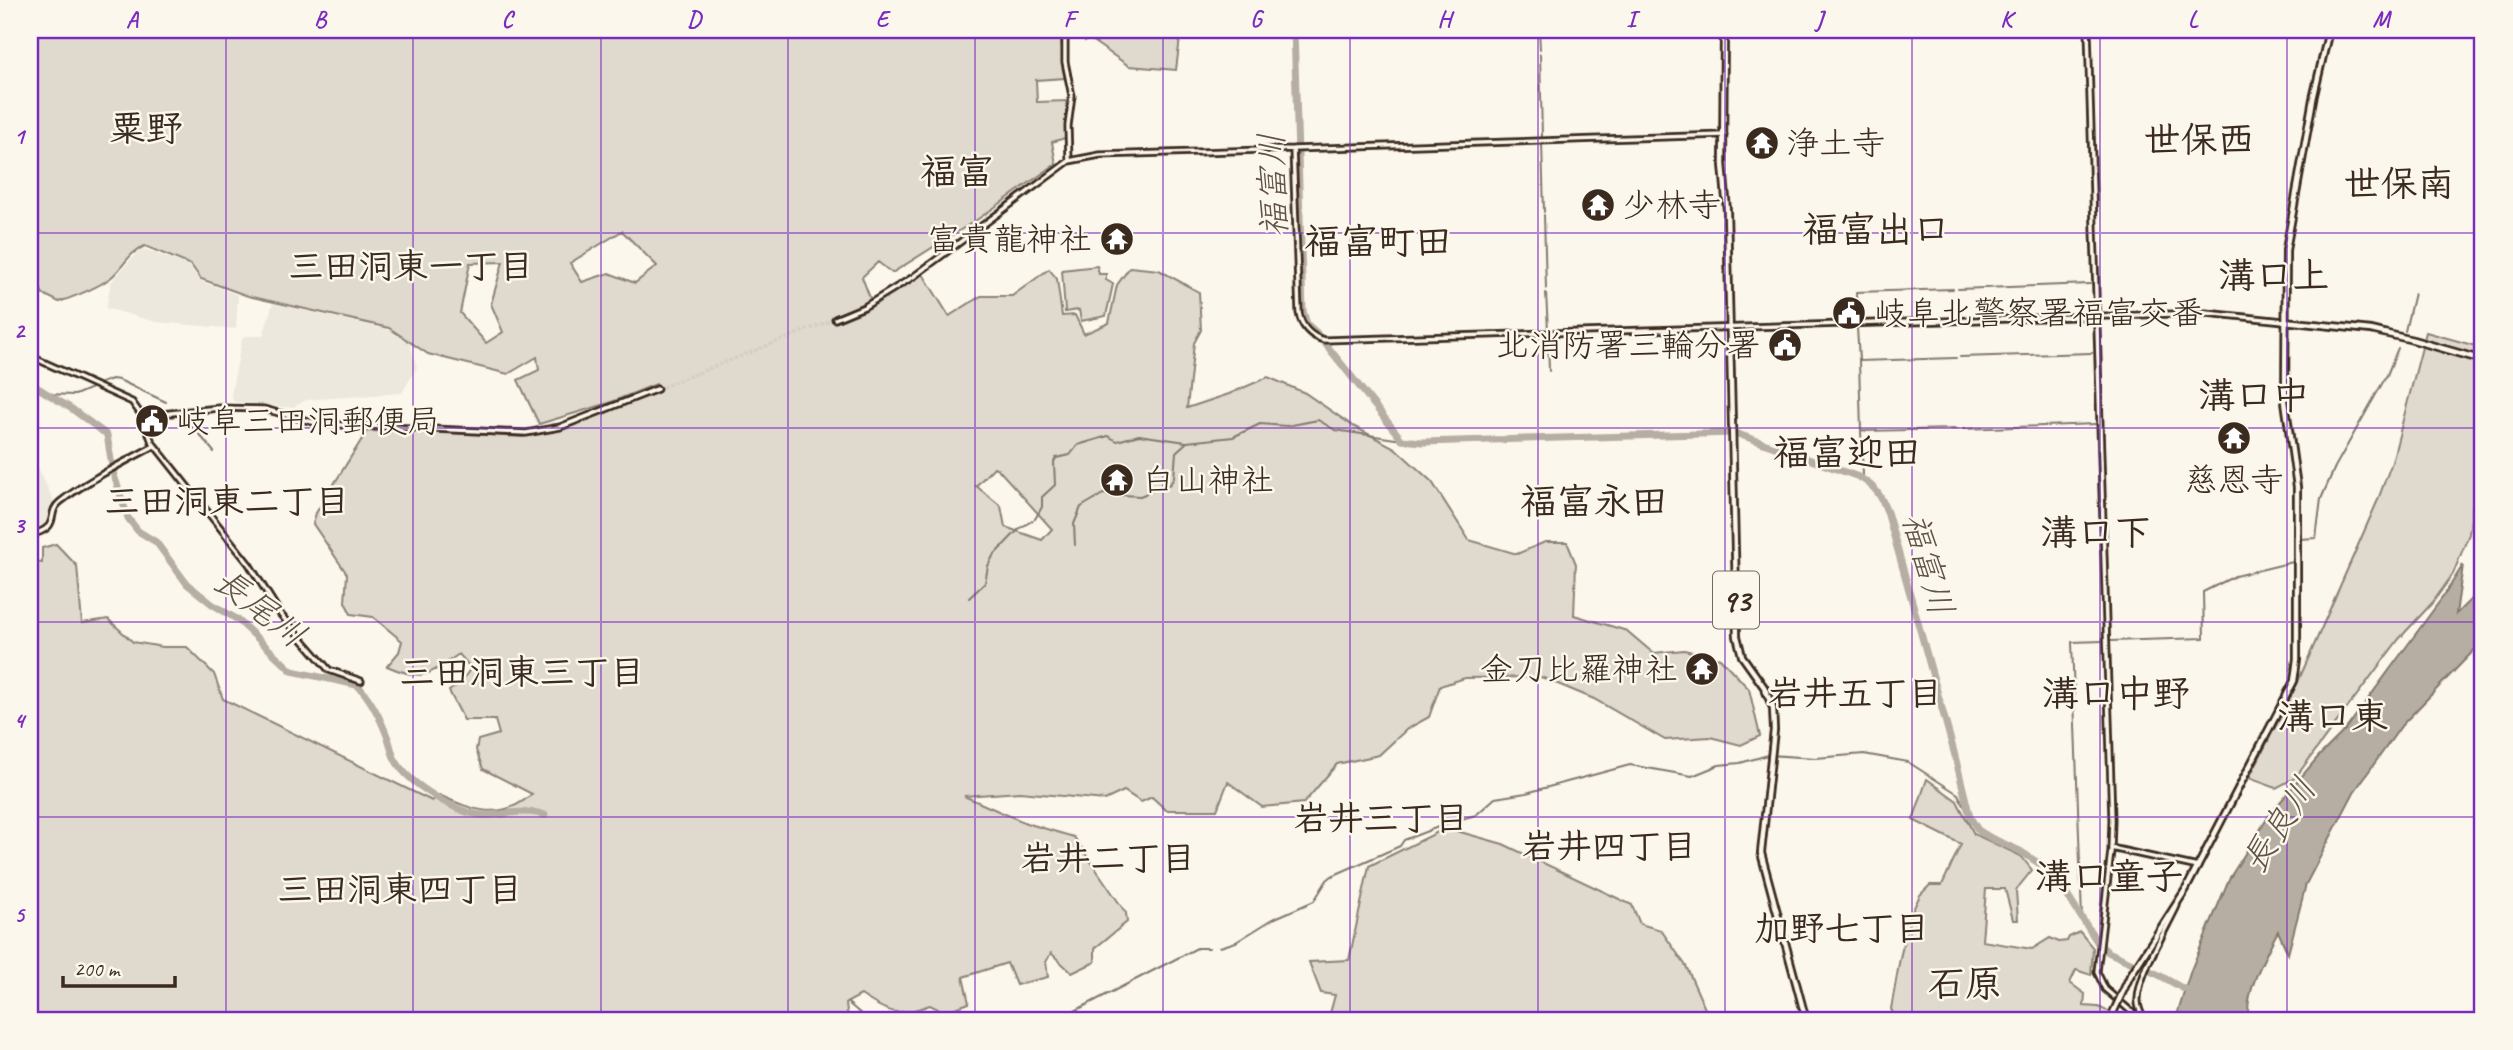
<svg xmlns="http://www.w3.org/2000/svg" width="2513" height="1050" viewBox="0 0 2513 1050" font-family="Caveat,'Klee One',sans-serif">
<rect width="100%" height="100%" fill="#fbf7ec"/>
<filter id="ink" filterUnits="userSpaceOnUse"><feTurbulence type="fractalNoise" baseFrequency=".0143" numOctaves="2"/><feDisplacementMap in="SourceGraphic" scale="14" xChannelSelector="R" yChannelSelector="G"/><feConvolveMatrix kernelMatrix="1 2 1 2 8 2 1 2 1" color-interpolation-filters="sRGB"/></filter>
<g filter="url(#ink)">
<path fill="#ede8dd" d="M141,248l47,17 13,16 37,14 -2,34 -80,-7 -50,-14 5,-26z
M273,303l134,31 10,33 -15,26 -96,7 -14,8 -58,-6 -3,-8 11,-55 2,-3h19z
M30,462l8,5 17,37 -6,20 -5,5 -14,4z"/>
<path fill="#dfd9ce" stroke="#8d8276" stroke-width="2" fill-rule="evenodd" d="M30,30h1030l5,48 -29,2 1,22 31,-1 -3,37 -13,4 4,22 -78,55 -86,54 -14,-11 -16,15 10,26 51,-29 26,42 32,-20h31l37,-27 8,10 5,37 13,-1 9,19 25,-11 8,-38 13,-18 29,3 40,22 2,38 -7,13 -7,65 42,-14 39,-17 37,16 48,33 42,22 37,34 37,58 48,14 28,-12h22l9,22 -2,51 53,16 26,22 31,-3 36,8 29,31 11,47 -19,9 -31,-8 -45,3 -71,-41 -53,-22 -76,1 -25,8 -11,31 -22,12 -28,26 -42,9 -33,39 -42,4 -34,-25 -11,28h-51l-14,-13 -11,5 -17,-11 -19,9 -85,-8 -56,4 62,27 48,14 52,76 1,9 -32,26v14l-23,11 -21,-20 -5,9 2,15 -32,8 -9,-22 -44,14 6,26 -25,9 -14,-7c-32,12 -41,9 -69,-10l-15,8 2,17h-818v-458l12,1v-15l14,-4 21,22 5,57 26,-4 25,23 30,5h24l27,27 9,25 209,102 7,-6c34,15 62,27 93,-1l-49,-25 -7,-19 2,-10 21,-6 -4,-14h-31l-15,-29 11,-8 11,-15 -12,-14c-31,21 -35,28 -72,12l12,-14 3,-11 -29,-24 -22,-3 -6,-12 2,-28 -34,-50 3,-11 51,-82 66,1 90,5 90,-28 46,-17 -3,-8 -47,19 -70,21 -21,-44 21,-10 -2,-13 -29,17 -80,-20 -39,-26 -141,-32 -47,-17 -10,-14 -46,-19c-17,6 -22,23 -36,33 -14,10 -33,17 -50,23l-16,-8 -3,-6 -10,-3zM622,231l35,35 -22,17 -26,-10 -27,9 -12,-19zM503,262l-12,42 12,28 -17,11 -26,-30 10,-50zM994,467l4,2 54,60 -10,11 -37,-13 -4,-21 -25,-20z
M1082,30h99l-5,40 -47,-4 -38,-26 -6,1z
M1097,266l2,8h7v6l7,4 -7,32 -25,5 -2,-11 -14,2 -3,-42z
M2426,332l57,16v28l-5,30 4,24 -13,104 -16,40 -20,28 -34,37 -104,139 -19,10 -27,-10 48,-94 80,-182 15,-40z
M1927,779l30,22 17,33 47,22 11,14 -16,20 2,30h-5l-8,-31h-19l-4,52 50,8 18,-11 9,4 8,-1 2,-4 11,-5 13,16 -2,27 -15,-5 -6,13 15,11 -1,12 14,1 32,13h-234l-5,-11 9,-51 10,-42 10,-21 10,-10h12l19,-41 -48,-24z
M1446,828l57,16 129,61 8,19 21,6 25,36 24,54h-269l-3,-3 -16,-5 -4,8h-86l-3,-3 6,-22 -14,-2 -12,-31 40,-2 20,-94z"/>
<path fill="#b6aea2" stroke="#85796d" stroke-width="2" d="M2463,565l-7,49 27,-27v54l-81,84 -48,67 -48,92 -18,70 -10,-23c-12,23 -35,64 -29,89h-70l-1,-8 13,-42 38,-91 41,-65 48,-57 28,-28 99,-135z"/>
<g fill="none" stroke-linecap="round" stroke-linejoin="round">
<path stroke="#85796d" stroke-width="2" d="M1539,30l1,19
M1540,54l2,82
M1542,143l2,69
M1544,215l2,74
M1958,289l132,-5
M1546,293l2,37
M1857,319l-1,-27 97,-3
M1857,328l2,32
M2405,331l9,-38
M1548,338l1,33
M1960,357l132,-4
M101,383l11,-4 7,1 47,22
M46,394l29,1 19,-8
M185,417l29,35
M1963,429l133,-5
M1861,431l-2,-70 97,-3
M1863,475l-2,-44 97,-2
M1862,479v-1
M2299,539l17,-1 5,-39 14,-32 52,-92 11,-27
M1075,545l-1,-21 7,-17 22,-13 37,2 30,-12 4,-6 2,-26 11,-10 46,-5 27,-13 27,2 31,-6 17,10 67,10
M969,598l16,-15 3,-17 5,-10 27,-28 15,-9 7,-12v-10l13,-12 -1,-23 2,-4 14,-3 8,-10 30,-9 9,5 22,-6 47,7
M2110,641l94,-3 -1,-46 32,-16 58,-14 1,-22
M2082,918l-10,-276 31,-1
M1220,947l16,-5 37,-23 41,-18 13,-21 5,-4 68,-30 4,-6 50,-19 22,-6 19,-17 31,-5 104,-28 62,11 27,-11 21,-2 28,-8 48,3 48,-4 44,8 50,32 12,23
M848,1003l20,17
M1043,1020l24,-5 130,-67h12"/>
<path stroke="#b6aea2" stroke-width="7" d="M1294,30l9,281 4,13 10,9
M1324,342l78,98 20,2 313,-9 124,44c17,10 23,19 29,38l66,237 16,65 8,13 13,8 29,13 26,17 13,15 39,60 10,9 51,23 25,14 9,2
M30,383l42,26 35,26 6,37 15,46 10,13 18,11 31,42 25,20 26,16 54,51 65,14c14,13 25,37 32,56 2,6 3,14 7,20 12,22 60,52 85,54 22,1 43,-7 64,0"/>
<path stroke="#d5cec3" stroke-width="3.5" stroke-dasharray="3.5 2" stroke-linecap="butt" d="M657,389l178,-70"/>
<path stroke="#d5cec3" stroke-width="4.5" stroke-dasharray="4.5 2" stroke-linecap="butt" d="M2111,1020l2,-7"/>
<g stroke="#3b2a1e" stroke-width="9">
<path id="minor" d="M1065,30v32l7,34 -4,30 1,35
M2088,30l24,790 -1,31 -14,121 8,17 36,31
M1293,149l431,-14
M835,319l29,-12 49,-30 156,-116 31,-6 193,-6 6,164c3,15 11,23 25,27l882,-27 78,8
M30,356l102,46 10,14 77,-8 45,1 56,15 206,9 34,-6 97,-38
M142,416l10,26 97,122 32,51 48,55 32,11
M30,535c33,-8 15,-21 30,-33 28,-22 63,-39 94,-56
M2111,848l87,19
M2144,1020c-3,-6 -7,-14 -6,-21 1,-26 28,-69 39,-93"/>
</g>
<g stroke="#3b2a1e" stroke-width="10">
<path id="major" d="M1724,30l-1,134 4,47 10,425 5,20 22,31 9,21 1,22 -13,123 45,167
M2284,321l87,9 42,10 70,20
M2130,976l56,-87 108,-208 3,-22v-172l-12,-86 1,-151 27,-151 16,-69"/>
</g>
<use href="#minor" stroke="#fbf7ec" stroke-width="3.5"/>
<use href="#major" stroke="#fbf7ec" stroke-width="4.5"/>
<g stroke="#3b2a1e" stroke-width="10" stroke-linecap="butt">
<path id="major-bridge" d="M2113,1013l17,-37"/>
</g>
<use href="#major-bridge" stroke="#fbf7ec" stroke-width="4.5"/>
</g>
</g>
<path fill="none" stroke="#7b2cbf" stroke-width="2" stroke-opacity="0.55" d="M226,30v990M413,30v990M601,30v990M788,30v990M975,30v990M1163,30v990M1350,30v990M1538,30v990M1725,30v990M1912,30v990M2100,30v990M2287,30v990M30,233h2453M30,428h2453M30,622h2453M30,817h2453"/>
<defs>
<g id="temple-disc" transform="scale(1.75)"><circle r="9.5" fill="#3b2a1e" stroke="#fbf7ec"/><path d="M0-6L5-2H3V0L6.5 2.5H4V6H1.5V3h-3V6H-4V2.5H-6.5L-3 0V-2H-5Z" fill="#fff"/></g>
<g id="civic-disc" transform="scale(1.75)"><circle r="9.5" fill="#3b2a1e" stroke="#fbf7ec"/><path d="M-.6-6.5H3V-4.5H.6V-3L4-1V1h2V6H-6V1h2V-1L-.6-3ZM-1.2 2.5V6h2.4V2.5Z" fill="#fff"/></g>
</defs>
<g fill-rule="evenodd">
<use href="#temple-disc" x="1762" y="143"/>
<use href="#temple-disc" x="1598" y="205"/>
<use href="#temple-disc" x="1117" y="239"/>
<use href="#civic-disc" x="1849" y="313"/>
<use href="#civic-disc" x="1785" y="345"/>
<use href="#civic-disc" x="152" y="421"/>
<use href="#temple-disc" x="2234" y="438"/>
<use href="#temple-disc" x="1117" y="480"/>
<use href="#temple-disc" x="1702" y="669"/>
</g>
<g text-anchor="middle" dominant-baseline="central" stroke-width="5" stroke-linejoin="round" paint-order="stroke">
<rect fill="#fbf7ec" stroke="#75685c" stroke-width="2" x="1713" y="571.5" width="46" height="57" rx="5"/>
<g font-size="32" font-weight="bold" fill="#3b2a1e">
<text x="1736" y="600">93</text>
</g>
<g font-size="33" fill="#3b2a1e" stroke="#fbf7ec" text-anchor="start">
<text x="1786" y="143">浄土寺</text>
<text x="1622" y="205">少林寺</text>
<text x="1092" y="239" text-anchor="end">富貴龍神社</text>
<text x="1874" y="313">岐阜北警察署福富交番</text>
<text x="1760" y="345" text-anchor="end">北消防署三輪分署</text>
<text x="176" y="421">岐阜三田洞郵便局</text>
<text x="1142" y="480">白山神社</text>
<text x="2234" y="480" text-anchor="middle">慈恩寺</text>
<text x="1678" y="669" text-anchor="end">金刀比羅神社</text>
</g>
<g font-size="35" font-style="italic" fill="#605246" stroke="#fbf7ec">
<text transform="translate(1273 185) rotate(-92)">福富川</text>
<text transform="translate(1928 564) rotate(74)">福富川</text>
<text transform="translate(260 608) rotate(38)">長尾川</text>
<text transform="translate(2279 825) rotate(-57)">長良川</text>
</g>
<g font-size="35" font-weight="bold" fill="#3b2a1e" stroke="#fbf7ec">
<text x="411" y="266">三田洞東一丁目</text>
<text x="227" y="501">三田洞東二丁目</text>
<text x="522" y="672">三田洞東三丁目</text>
<text x="1855" y="693">岩井五丁目</text>
<text x="1381" y="818">岩井三丁目</text>
<text x="1609" y="846">岩井四丁目</text>
<text x="1108" y="858">岩井二丁目</text>
<text x="400" y="889">三田洞東四丁目</text>
<text x="1842" y="928">加野七丁目</text>
</g>
<g font-size="37" font-weight="bold" fill="#3b2a1e" stroke="#fbf7ec">
<text x="146" y="128">粟野</text>
<text x="2199" y="139">世保西</text>
<text x="957" y="171">福富</text>
<text x="2399" y="183">世保南</text>
<text x="1876" y="229">福富出口</text>
<text x="1378" y="241">福富町田</text>
<text x="2274" y="275">溝口上</text>
<text x="2254" y="395">溝口中</text>
<text x="1847" y="452">福富迎田</text>
<text x="1594" y="501">福富永田</text>
<text x="2096" y="532">溝口下</text>
<text x="2116" y="693">溝口中野</text>
<text x="2333" y="716">溝口東</text>
<text x="2109" y="876">溝口童子</text>
<text x="1965" y="983">石原</text>
</g>
</g>
<rect width="2513" height="1050" fill="none" stroke="#fbf7ec" stroke-width="77"/>
<path d="M63 976v10h112v-10" fill="none" stroke="#3b2a1e" stroke-width="3.5"/>
<text x="74" y="976" font-size="21" fill="#3b2a1e" stroke="#fbf7ec" stroke-width="5" paint-order="stroke">200 m</text>
<rect x="38" y="38" width="2436" height="974" fill="none" stroke="#7b2cbf" stroke-width="2.5"/>
<g font-size="23" text-anchor="middle" font-weight="bold" fill="#7b2cbf">
<text x="132" y="27">A</text>
<text x="320" y="27">B</text>
<text x="507" y="27">C</text>
<text x="694" y="27">D</text>
<text x="882" y="27">E</text>
<text x="1069" y="27">F</text>
<text x="1256" y="27">G</text>
<text x="1444" y="27">H</text>
<text x="1631" y="27">I</text>
<text x="1819" y="27">J</text>
<text x="2006" y="27">K</text>
<text x="2193" y="27">L</text>
<text x="2381" y="27">M</text>
<text x="19" y="144">1</text>
<text x="19" y="338">2</text>
<text x="19" y="533">3</text>
<text x="19" y="728">4</text>
<text x="19" y="922">5</text>
</g>
</svg>
